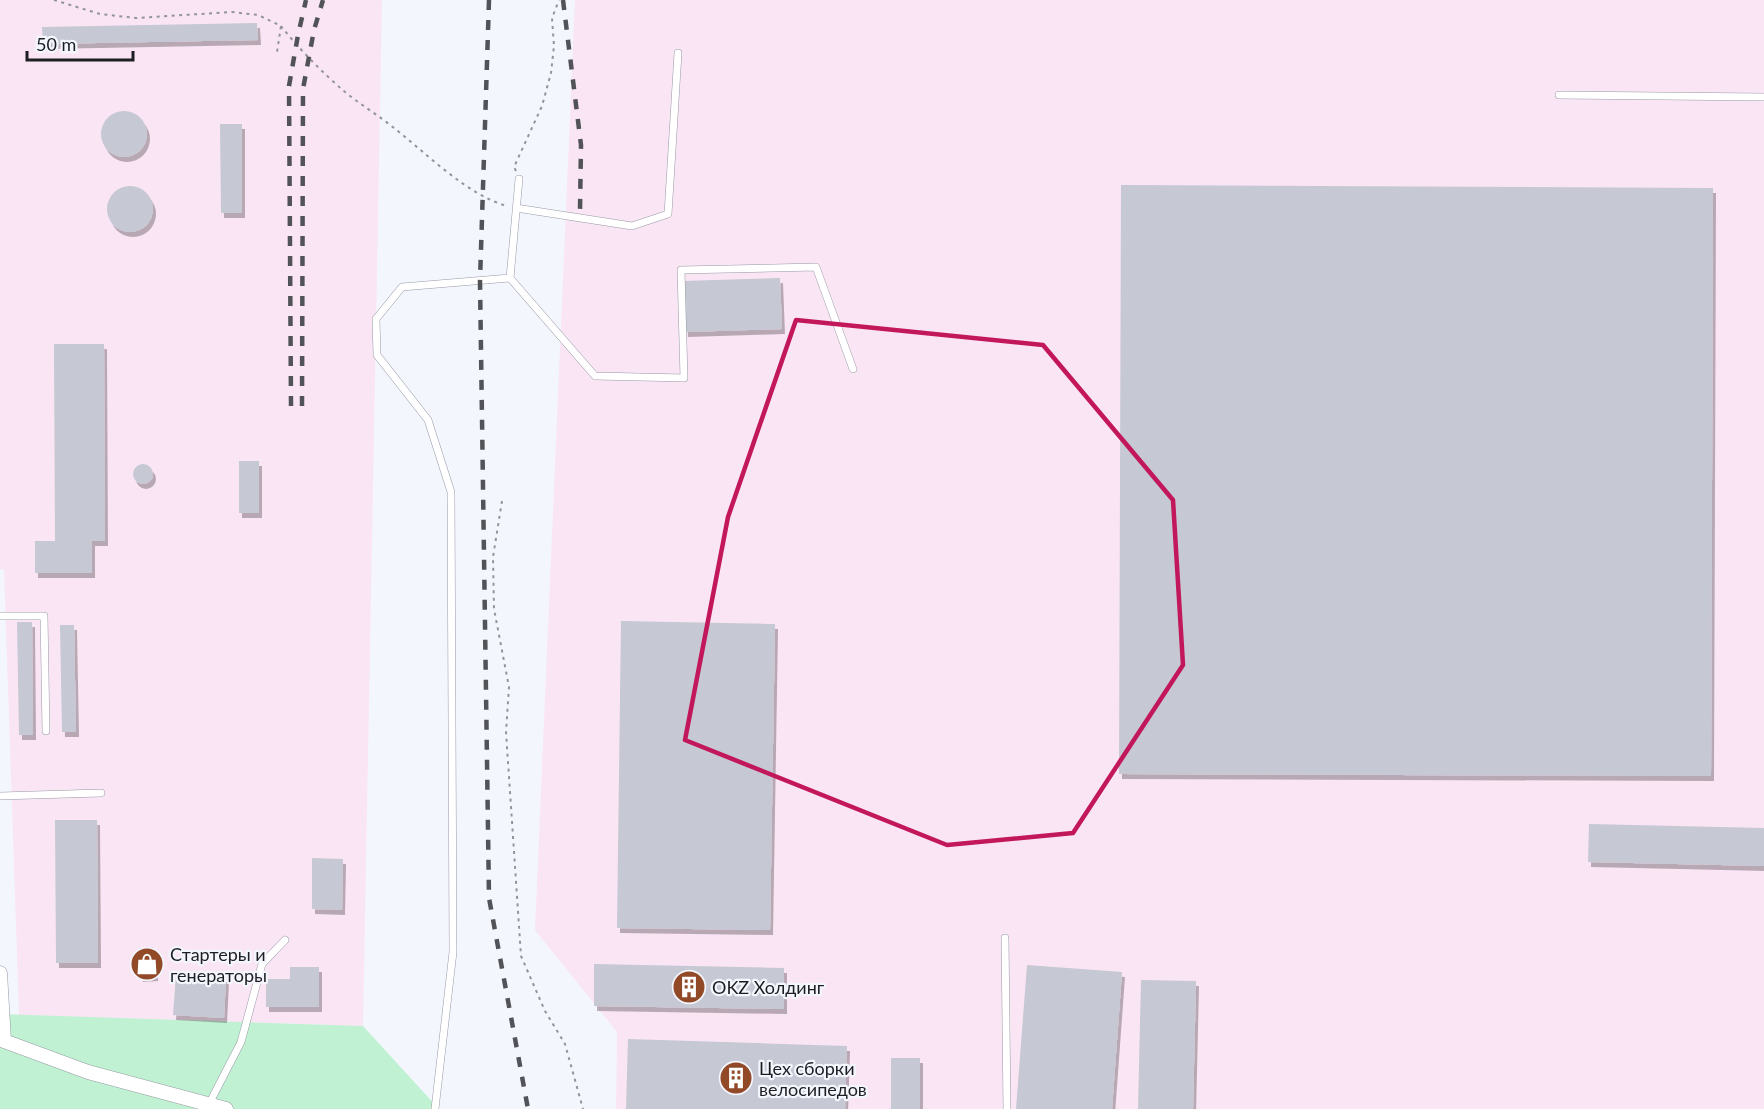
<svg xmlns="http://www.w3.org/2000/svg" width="1764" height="1109" viewBox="0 0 1764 1109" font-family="Lato,sans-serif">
<defs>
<filter id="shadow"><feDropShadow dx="3" dy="5" stdDeviation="0" flood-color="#0004"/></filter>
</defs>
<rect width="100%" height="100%" fill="#f4f6fe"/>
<path fill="#fae5f4" d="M0,0h382l-19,1026 -344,-11 -15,-445 -4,-1z
M575,0h1189v1109h-1148l1,-77 -82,-102z"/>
<path fill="#c0f1d2" d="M0,1014l363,12 76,83h-439z"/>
<path fill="#c6c8d3" filter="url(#shadow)" d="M257,23l1,17 -215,4 -1,-17z
M101 134a23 23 0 1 1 46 0a23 23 0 1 1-46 0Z
M220,124h22v89h-21z
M1121,185l592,3 -2,588 -592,-2z
M107 209a23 23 0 1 1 46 0a23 23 0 1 1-46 0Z
M780,278l2,51 -97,3 -2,-51z
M54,344h50l1,197h-13v32h-57v-32h20z
M239,461h20v52h-20z
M133 474a10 10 0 1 1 20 0a10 10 0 1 1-20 0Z
M621,621l154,3 -5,306 -153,-2z
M17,622h15l1,113h-14z
M60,625h14l2,107h-14z
M55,820h42l1,143h-42z
M1589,824l175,4v38l-176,-4z
M312,858l31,1 -1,51 -30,-1z
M153,947l2,29 -15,1 -1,-29z
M594,964l190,4v41l-190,-3z
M1027,965l95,7 -10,137h-96z
M290,967h29v40h-53v-28h24z
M176,974l50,3 -2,41 -51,-3z
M1141,980l55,1 -3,128h-55z
M628,1039l219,7 -2,63h-219z
M891,1058h29v51h-29z"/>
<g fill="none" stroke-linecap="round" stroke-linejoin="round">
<g stroke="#979aa4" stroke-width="8">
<path id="lane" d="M1559,95l205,2
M516,208l116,18 36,-12 10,-161
M510,278l85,98 89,2 -3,-108 135,-3 37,102
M0,616h44l2,115
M0,796l101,-3
M1005,938l2,171
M209,1104l32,-62 21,-78 23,-24
M435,1109l18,-157 -2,-460 -23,-72 -51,-65 -1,-36 26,-32 108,-9 9,-99"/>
</g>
<g stroke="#979aa4" stroke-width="15">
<path id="street" d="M0,973l4,68 84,31 138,37"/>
</g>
<path stroke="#92949a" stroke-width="2" stroke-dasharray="3 4.5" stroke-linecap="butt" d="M54,0l46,14 36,4 96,-6 26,3 23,11 -4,26
M281,26c17,22 43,48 64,66 16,13 33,23 49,36 32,25 73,67 113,78
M516,171l-2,-4 28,-61 9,-33 3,-27 -2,-28 7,-18
M502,501l-9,56 1,52 15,78 -3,45 15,224 24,55 20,33 18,65"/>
<use href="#lane" stroke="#fff" stroke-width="7"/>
<use href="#street" stroke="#fff" stroke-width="14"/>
<path stroke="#525358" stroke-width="4.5" stroke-dasharray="10 10" stroke-linecap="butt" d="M489,0l-9,281 9,617 39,211
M563,0l18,145 -1,66
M291,406l-2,-320 9,-51 8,-35
M302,406l1,-317 11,-59 9,-30"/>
</g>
<path fill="none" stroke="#c2185b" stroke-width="4.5" stroke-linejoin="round" d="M796,320l247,25 130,155 10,165 -110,168 -126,12 -262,-105 43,-223z"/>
<defs>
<g id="shop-disc" transform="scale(1.725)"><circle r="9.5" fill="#914927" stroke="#f4f6fe"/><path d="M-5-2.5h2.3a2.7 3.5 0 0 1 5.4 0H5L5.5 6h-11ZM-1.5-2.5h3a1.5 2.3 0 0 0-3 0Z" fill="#fff"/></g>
<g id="building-disc" transform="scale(1.725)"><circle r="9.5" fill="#914927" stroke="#f4f6fe"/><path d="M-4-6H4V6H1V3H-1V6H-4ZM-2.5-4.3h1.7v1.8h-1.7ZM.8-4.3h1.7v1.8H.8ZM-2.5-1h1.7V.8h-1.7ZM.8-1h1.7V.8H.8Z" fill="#fff"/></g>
</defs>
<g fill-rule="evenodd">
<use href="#shop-disc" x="147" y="964"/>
<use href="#building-disc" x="689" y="987"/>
<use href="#building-disc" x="736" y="1078"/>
</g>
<g text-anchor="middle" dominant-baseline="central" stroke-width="4.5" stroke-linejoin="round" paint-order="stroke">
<g font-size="18" fill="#1d1e22" stroke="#f4f6fe" text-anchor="start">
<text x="170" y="954">Стартеры и<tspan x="170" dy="21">генераторы</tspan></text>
<text x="712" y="987">OKZ Холдинг</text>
<text x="759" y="1068">Цех сборки<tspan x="759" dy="21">велосипедов</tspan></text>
</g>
</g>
<path d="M27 51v9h106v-9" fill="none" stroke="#1d1e22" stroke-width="3"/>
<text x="36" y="51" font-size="18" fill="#1d1e22" stroke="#f4f6fe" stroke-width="4.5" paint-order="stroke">50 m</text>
</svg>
